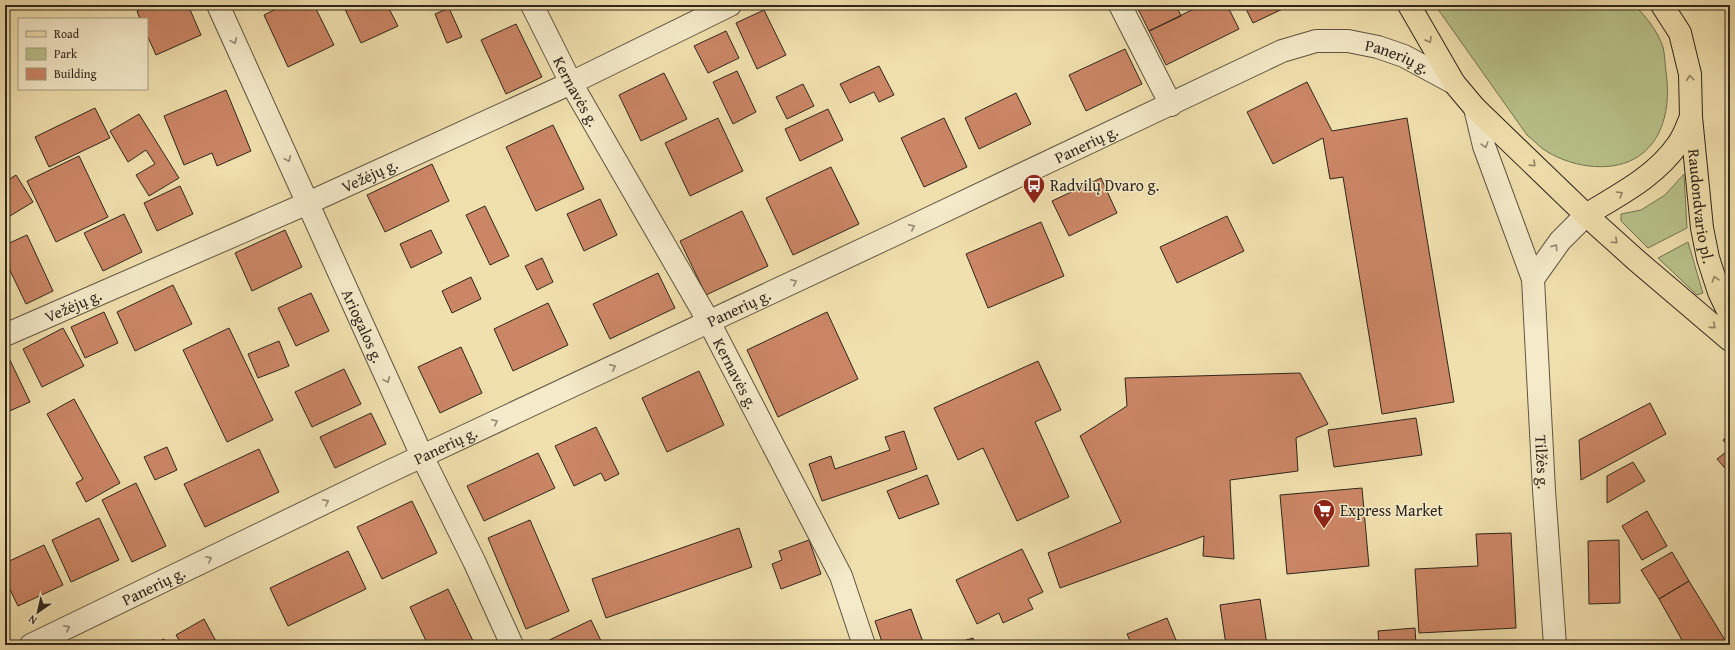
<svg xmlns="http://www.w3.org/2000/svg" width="1735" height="650" viewBox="0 0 1735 650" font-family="'Gentium Book Plus',serif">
<rect width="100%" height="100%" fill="#f0e0ad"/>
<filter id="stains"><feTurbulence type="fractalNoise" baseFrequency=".005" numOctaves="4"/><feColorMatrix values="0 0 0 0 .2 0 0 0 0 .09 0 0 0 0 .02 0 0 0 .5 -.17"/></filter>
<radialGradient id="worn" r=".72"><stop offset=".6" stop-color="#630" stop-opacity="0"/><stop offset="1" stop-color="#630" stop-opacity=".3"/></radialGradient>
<path fill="#b9c28a" stroke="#747453" d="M1435,5h199c12,11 24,27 29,42 2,8 2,17 3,25 8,54 -16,101 -77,94 -16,-2 -33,-8 -46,-17 -5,-4 -10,-9 -16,-14z
M1684,174l3,54 -39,20 -27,-27v-7l20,-4 24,-15z
M1688,242l14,48 1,3 -6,2 -39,-37z"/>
<path fill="#cb8665" stroke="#2f261c" d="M151,5h37l13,30 -45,20 -9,-20v-16h-7l-3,-8z
M284,5h30l20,40 -46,22 -24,-52z
M343,5h44l11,21 -37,17z
M1136,5h40l5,11 -32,15z
M1202,5h25l12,24 -73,36 -17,-34z
M1244,5h47l-38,18z
M449,8l13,29 -15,6 -12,-29z
M764,10l22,45 -29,14 -21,-46z
M516,24l26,53 -36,17 -25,-54z
M726,31l13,27 -31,15 -14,-27z
M1125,49l17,35 -56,27 -17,-36z
M879,66l15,29 -15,7 -5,-10 -24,11 -10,-19z
M737,71l19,41 -23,12 -20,-42z
M664,73l23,46 -46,22 -22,-46z
M1307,82l25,49 75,-13 47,284 -72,12 -39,-237 -13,2 -7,-41 -50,26 -26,-52z
M803,84l11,22 -27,13 -11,-22z
M226,90l25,61 -34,15 -5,-13 -28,12 -20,-49z
M1016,93l15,31 -52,25 -14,-31z
M95,108l15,30 -61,29 -14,-30z
M828,109l15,31 -43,21 -15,-32z
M139,114l40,64 -30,18 -13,-21 19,-11 -9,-14 -18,12 -18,-31z
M718,118l25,53 -53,25 -25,-53z
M944,118l23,49 -43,20 -23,-49z
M553,125l31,64 -48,22 -30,-64z
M79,156l29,61 -52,25 -29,-61z
M432,164l17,37 -64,31 -18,-37z
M831,167l28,57 -66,31 -27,-57z
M16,175l17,27 -28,17v-37z
M1101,178l16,35 -48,23 -17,-35z
M180,186l13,28 -36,17 -13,-28z
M600,199l17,36 -33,16 -17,-37z
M485,206l24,50 -19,9 -24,-50z
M742,211l26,55 -62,29 -26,-54z
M124,214l18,38 -39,19 -19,-38z
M1227,216l17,35 -67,32 -17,-36z
M1041,222l23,54 -76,32 -22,-54z
M285,230l17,37 -50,24 -17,-38z
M431,230l11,23 -31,15 -11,-24z
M27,235l26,56 -27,13 -21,-44v-15z
M542,258l11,24 -16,8 -12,-24z
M658,273l17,35 -65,31 -17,-35z
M471,277l10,22 -29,14 -10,-22z
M173,285l19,39 -57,27 -18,-39z
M311,293l18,38 -33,15 -18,-38z
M548,303l20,42 -55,26 -19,-42z
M104,312l14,31 -33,15 -14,-31z
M827,312l31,67 -80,38 -31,-67z
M63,328l21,38 -42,21 -19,-38z
M229,328l44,92 -46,22 -44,-92z
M279,341l10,25 -31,12 -10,-24z
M461,347l21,46 -42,20 -22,-46z
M8,356l22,46 -25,11v-56z
M1038,361l23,49 -26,12 34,75 -52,24 -34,-73 -25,12 -24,-52z
M344,369l17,35 -49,23 -17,-35z
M699,371l25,54 -57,27 -25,-54z
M1300,373l28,51 -32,14 2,33 -68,9 4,79 -31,-3 1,-20 -144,52 -12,-35 73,-31 -41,-86 47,-30 -2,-28z
M74,399l46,84 -34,19 -10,-19 7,-4 -36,-65z
M1650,403l16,31 -85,46 -2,-40z
M371,413l15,31 -51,24 -15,-31z
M1416,418l6,37 -88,12 -6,-37z
M596,427l23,47 -14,7 -4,-8 -27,13 -19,-40z
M904,431l13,38 -95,32 -13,-37 22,-8 4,13 55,-19 -5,-13z
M1730,434v40l-13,-15 13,-10 -7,-9z
M167,447l10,23 -22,10 -11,-23z
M259,449l20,43 -74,35 -21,-43z
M538,453l17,35 -71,33 -17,-35z
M1633,462l12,19 -38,22v-27z
M927,475l12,29 -40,15 -12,-28z
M136,483l30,63 -34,16 -30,-62z
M1362,488l7,78 -82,8 -7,-79z
M412,501l25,52 -55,26 -25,-52z
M1647,511l20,35 -25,14 -20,-34z
M99,518l20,42 -48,22 -19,-42z
M530,520l39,91 -43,18 -38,-91z
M739,528l13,39 -146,51 -14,-39z
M1511,533l5,95 -97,5 -4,-64 63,-3 -2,-32z
M809,540l12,34 -40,15 -9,-25 10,-4 -3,-9z
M1619,540l1,63 -31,1 -1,-63z
M44,545l19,40 -45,21 -13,-27v-16z
M1022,549l21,43 -15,7 5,10 -30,14 -4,-10 -22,11 -21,-44z
M348,551l18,38 -78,37 -18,-38z
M1672,552l17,29 -30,18 -18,-29z
M1689,581l39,64h-68l22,-5 -23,-41z
M448,589l27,56h-47l-18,-38z
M1260,599l7,46h-41l-6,-40z
M911,609l13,36h-41l-8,-24z
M1167,618l11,27h-46l-5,-11z
M204,619l14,26h-36l-6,-10z
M591,620l12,25h-64z
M1415,628l1,17h-37l-1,-14z
M973,638l2,7h-25z
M164,639l2,6h-14z"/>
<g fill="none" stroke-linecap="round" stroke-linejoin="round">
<g stroke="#5f5440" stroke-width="24">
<g id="minor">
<path id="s1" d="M218,5l204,451 52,105 38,84"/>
<path id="s2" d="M532,5l39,78 138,239 132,254 23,69"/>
<path d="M1120,5l51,100"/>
<path id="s3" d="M1475,108l9,38 49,133 11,211 11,155"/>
<path d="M1533,279l27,-38 26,-26"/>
<path id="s4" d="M5,335l303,-132 263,-120 159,-78"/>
<path id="s5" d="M31,645l353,-171 514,-241 384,-182 34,-10h32l30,6 26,9 50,27"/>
</g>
</g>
<g stroke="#2f261c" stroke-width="24">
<g id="major">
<path d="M1409,5l45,78 21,25 111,107 50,45 94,80"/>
<path id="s6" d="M1662,5l18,28 10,41 1,43 11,111 6,30 11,34 11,23"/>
<path d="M1586,215c34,-21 69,-38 92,-71 6,-8 9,-18 13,-27"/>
</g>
</g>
<use href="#minor" stroke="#f5ebca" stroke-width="22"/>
<use href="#major" stroke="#f0e0ad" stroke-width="22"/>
</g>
<defs><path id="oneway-chevron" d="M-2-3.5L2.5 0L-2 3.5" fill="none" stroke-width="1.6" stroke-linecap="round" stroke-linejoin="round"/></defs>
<g stroke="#908364">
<use href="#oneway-chevron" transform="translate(1429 40) rotate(60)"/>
<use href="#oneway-chevron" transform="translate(1690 78) rotate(-95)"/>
<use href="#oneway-chevron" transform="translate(1533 164) rotate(44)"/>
<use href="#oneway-chevron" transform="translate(1620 194) rotate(-31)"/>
<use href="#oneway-chevron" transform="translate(1615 241) rotate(42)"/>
<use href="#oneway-chevron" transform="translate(1715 279) rotate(-108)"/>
<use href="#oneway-chevron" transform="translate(1713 326) rotate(40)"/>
</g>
<g stroke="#928873">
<use href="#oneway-chevron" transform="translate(234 41) rotate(66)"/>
<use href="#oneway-chevron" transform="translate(1485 145) rotate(73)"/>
<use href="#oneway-chevron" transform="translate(288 159) rotate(66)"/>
<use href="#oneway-chevron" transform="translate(912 227) rotate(-25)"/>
<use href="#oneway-chevron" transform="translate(1555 247) rotate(-55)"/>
<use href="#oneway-chevron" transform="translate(794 282) rotate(-25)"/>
<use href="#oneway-chevron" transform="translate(613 367) rotate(-25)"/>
<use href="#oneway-chevron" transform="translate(387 380) rotate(66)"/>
<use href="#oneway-chevron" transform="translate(495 422) rotate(-25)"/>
<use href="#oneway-chevron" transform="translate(326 502) rotate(-26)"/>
<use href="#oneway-chevron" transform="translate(209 559) rotate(-26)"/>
<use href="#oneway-chevron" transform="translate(67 628) rotate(-26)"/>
</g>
<defs>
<g id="bus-pin" transform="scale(1.15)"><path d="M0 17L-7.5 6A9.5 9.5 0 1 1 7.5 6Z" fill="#8f2418" stroke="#f5ebca"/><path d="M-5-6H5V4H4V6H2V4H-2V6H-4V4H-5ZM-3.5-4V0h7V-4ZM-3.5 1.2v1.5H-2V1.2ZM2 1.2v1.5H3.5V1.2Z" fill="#fff"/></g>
<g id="supermarket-pin" transform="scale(1.15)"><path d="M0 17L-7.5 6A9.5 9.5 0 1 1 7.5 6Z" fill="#8f2418" stroke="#f5ebca"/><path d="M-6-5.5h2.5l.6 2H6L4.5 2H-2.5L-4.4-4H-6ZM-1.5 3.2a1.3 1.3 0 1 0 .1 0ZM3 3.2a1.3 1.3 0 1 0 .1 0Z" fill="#fff"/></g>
</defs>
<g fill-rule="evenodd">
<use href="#bus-pin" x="1034" y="185"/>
<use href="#supermarket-pin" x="1324" y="510"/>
</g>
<g text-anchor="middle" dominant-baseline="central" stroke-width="3" stroke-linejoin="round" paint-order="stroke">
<g font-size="16" fill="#2f261c" stroke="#f5ebca">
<text stroke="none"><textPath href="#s5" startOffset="1504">Panerių g.</textPath></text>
<text stroke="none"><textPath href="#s2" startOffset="97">Kernavės g.</textPath></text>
<text stroke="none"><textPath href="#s5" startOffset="1168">Panerių g.</textPath></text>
<text stroke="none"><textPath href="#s4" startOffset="398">Vežėjų g.</textPath></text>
<text stroke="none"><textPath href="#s6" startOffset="208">Raudondvario pl.</textPath></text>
<text stroke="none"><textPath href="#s4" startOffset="74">Vežėjų g.</textPath></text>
<text stroke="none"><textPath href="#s5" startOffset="784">Panerių g.</textPath></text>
<text stroke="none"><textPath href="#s1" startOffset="352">Ariogalos g.</textPath></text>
<text stroke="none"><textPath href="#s2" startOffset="421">Kernavės g.</textPath></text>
<text stroke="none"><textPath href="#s5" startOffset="460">Panerių g.</textPath></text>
<text stroke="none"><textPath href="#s3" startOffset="364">Tilžės g.</textPath></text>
<text stroke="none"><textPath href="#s5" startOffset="136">Panerių g.</textPath></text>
</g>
<g font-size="16" fill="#2f261c" stroke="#f5ebca" text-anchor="start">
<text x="1050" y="185">Radvilų Dvaro g.</text>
<text x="1340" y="510">Express Market</text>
</g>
</g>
<rect width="1735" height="650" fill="none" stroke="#f0e0ad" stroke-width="20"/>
<rect x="6" y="6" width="1723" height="638" fill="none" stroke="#2f261c" stroke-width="2"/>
<rect x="10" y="10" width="1715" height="630" fill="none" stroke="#2f261c"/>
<rect x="18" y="18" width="130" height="72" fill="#f5ebca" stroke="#a69c84"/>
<rect x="26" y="31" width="20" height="6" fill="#f0e0ad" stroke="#a69c84"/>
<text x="54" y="38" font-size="12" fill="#2f261c">Road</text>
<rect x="26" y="48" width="20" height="12" fill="#b9c28a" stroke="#a69c84"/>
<text x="54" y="58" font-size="12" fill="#2f261c">Park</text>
<rect x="26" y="68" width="20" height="12" fill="#cb8665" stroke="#a69c84"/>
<text x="54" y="78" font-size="12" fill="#2f261c">Building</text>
<g transform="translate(38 612) rotate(214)" stroke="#f5ebca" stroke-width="3" paint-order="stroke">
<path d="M0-3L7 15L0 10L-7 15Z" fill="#2f261c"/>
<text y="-6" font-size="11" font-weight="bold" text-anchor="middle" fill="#2f261c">N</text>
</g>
<rect width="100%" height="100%" filter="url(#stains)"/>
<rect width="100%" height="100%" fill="url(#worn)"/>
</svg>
